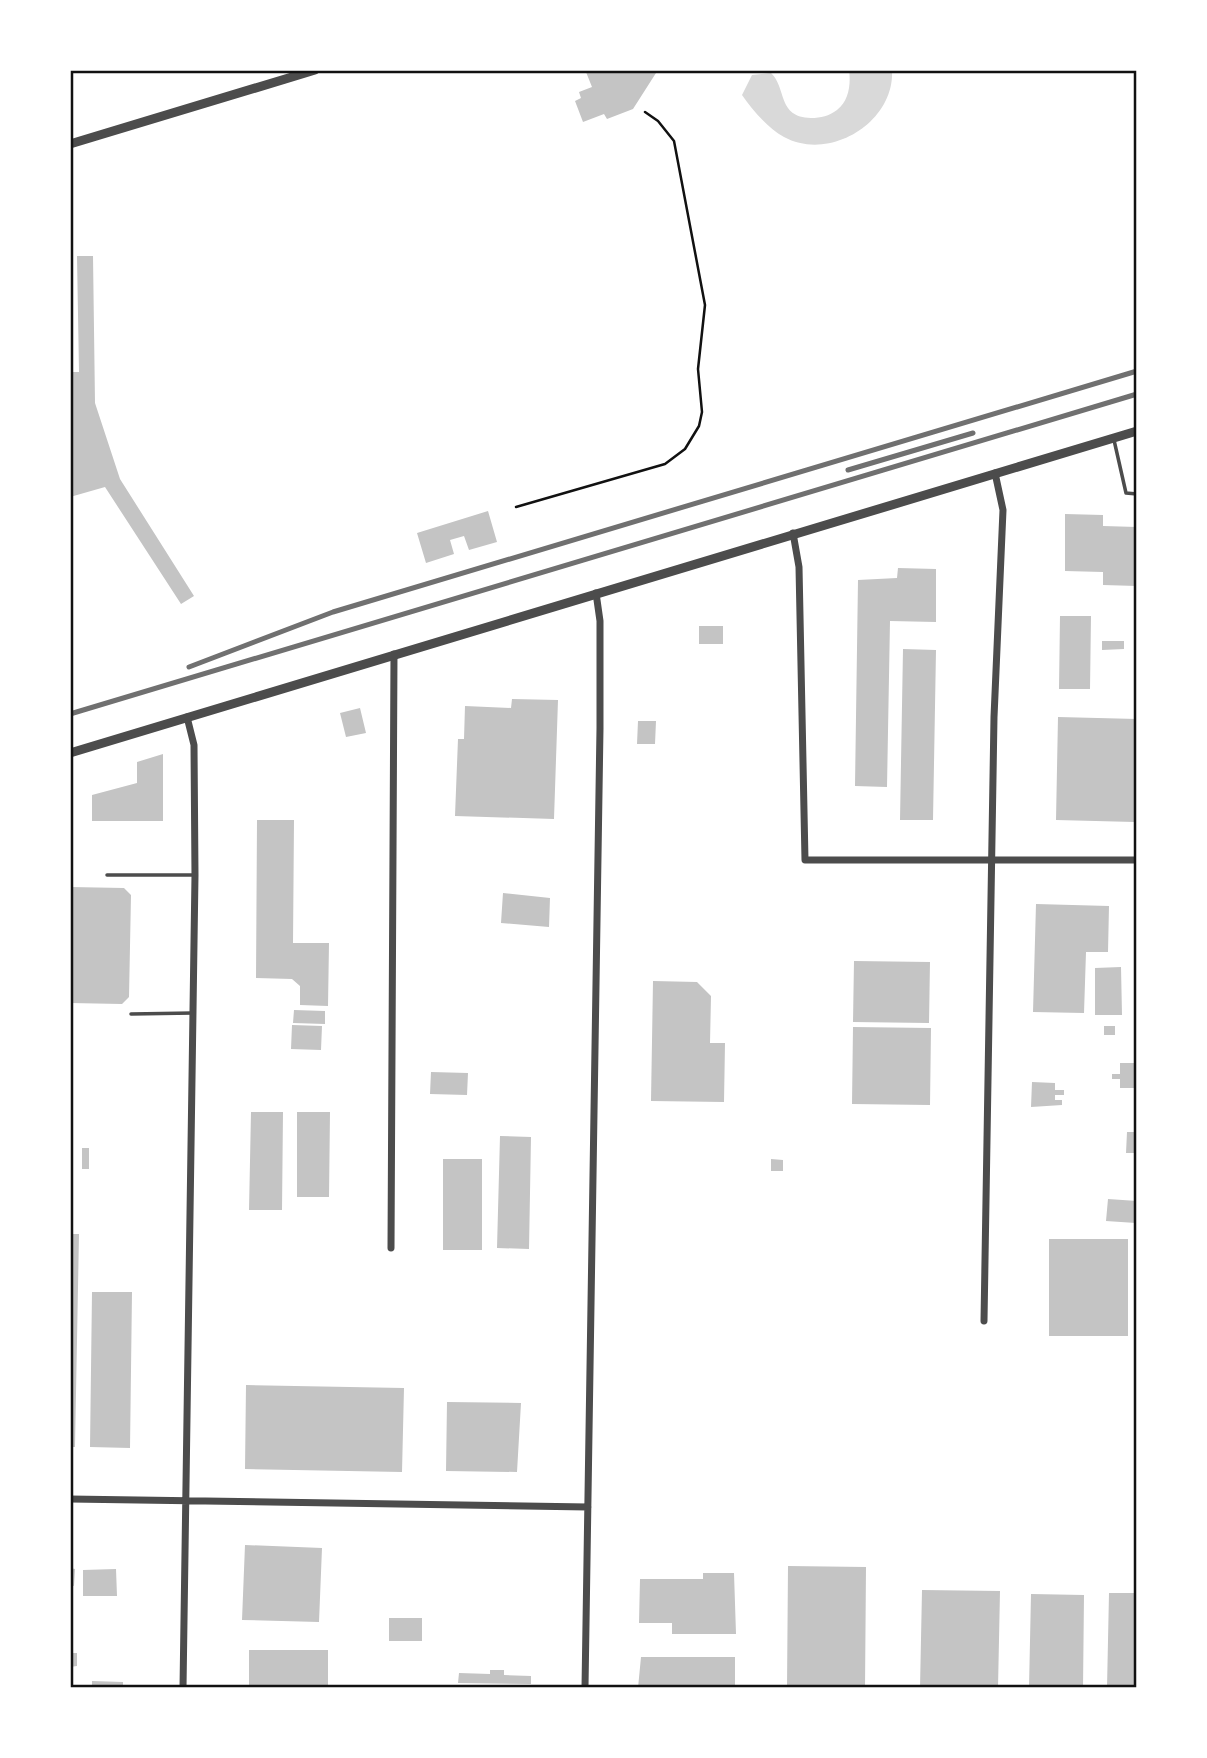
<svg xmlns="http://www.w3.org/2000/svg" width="1207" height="1758" viewBox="0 0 1207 1758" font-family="'Alegreya Sans',sans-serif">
<rect width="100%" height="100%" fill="#fff"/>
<path fill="#d9d9d9" d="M849,70h43c3,52 -62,92 -108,67 -17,-9 -32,-28 -42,-42l10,-20 19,-2c16,15 6,44 40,45 10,0 18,-2 26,-8 12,-9 14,-26 12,-40z"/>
<path fill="#c4c4c4" d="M591,70h63l2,3 -23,36 -26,10 -3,-5 -21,8 -8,-21 6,-3 -2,-6 13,-5 -6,-15z
M77,256h16l2,147 25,76 74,117 -13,8 -76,-117 -35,10 2,-125h7z
M488,511l9,31 -28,8 -5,-14 -14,4 4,14 -28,9 -9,-30z
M1065,514l38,1v11l34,1v59l-34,-1v-13l-38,-1z
M898,568l38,1v53l-46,-1 -3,166 -32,-1 3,-206 39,-2z
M1060,616h31l-1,73h-31z
M699,626h24v18h-24z
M1102,641h22v8l-22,1z
M903,649l33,1 -3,170h-33z
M512,699l46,1 -4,119 -99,-3 3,-77h6l1,-33 46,2z
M360,708l6,25 -20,4 -6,-24z
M1058,717l79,2 -2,103 -79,-2z
M638,721h18l-1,23h-18z
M163,754v67h-71v-26l45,-12v-21z
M257,820h37l-1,123h36l-1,63 -28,-1v-19l-8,-7 -36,-1z
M70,887l54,1 7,7 -2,102 -7,7 -52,-1z
M503,893l47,5 -1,29 -48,-4z
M1036,904l73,2 -1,46h-22l-2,61 -51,-1z
M854,961l76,1 -1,61 -76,-1z
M1121,967l1,48h-27v-47z
M653,981l44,1 14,14 -1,47h15l-1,59 -73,-1z
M294,1010l31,1v13l-32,-1z
M292,1025l30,1 -1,24 -30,-1z
M1104,1026h11v9h-11z
M853,1027l78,1 -1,77 -78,-1z
M1120,1063h17v25h-17v-9h-8v-5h8z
M431,1072l37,1 -1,22 -37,-1z
M1032,1082l23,1v7h9v5h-9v5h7v5l-31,2z
M251,1112h32l-1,98h-33z
M297,1112h33l-1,85h-32z
M1127,1132h10v21h-11z
M500,1136l31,1 -2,112 -32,-1z
M82,1148h7v21h-7z
M443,1159h39v91h-39z
M771,1159l12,1v11h-12z
M1108,1199l29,2 -1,22 -30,-2z
M70,1234h9l-4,213h-5z
M1049,1239h79v97h-79z
M92,1292h40l-2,156 -40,-1z
M246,1385l158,3 -2,84 -157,-3z
M447,1402l74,1 -4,69 -71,-1z
M245,1545l77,3 -3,74 -77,-2z
M788,1566l78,1 -1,121h-78z
M70,1568l5,1 -1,17 -4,-1z
M116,1569l1,27h-34v-26z
M703,1573h31l2,61h-64v-11h-33l1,-44h63z
M922,1590l78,1 -2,97h-78z
M1109,1593h28v95h-30z
M1031,1594l53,1 -1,93h-54z
M389,1618h33v23h-33z
M249,1650h79v38h-79z
M70,1653h7v13l-7,1z
M641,1657h94v30l-97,1z
M490,1670h14v5l27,1v8l-73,-1 1,-10 31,1z
M92,1681l31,1v6h-31z"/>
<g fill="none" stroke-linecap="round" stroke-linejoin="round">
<path stroke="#111" stroke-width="2.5" d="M516,507l149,-43 20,-15 14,-23 3,-14 -4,-43 7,-64 -31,-164 -16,-20 -13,-9"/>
<path stroke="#4c4c4c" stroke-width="3.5" d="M1114,440l12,53 11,1
M107,875h88
M131,1014l62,-1"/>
<path stroke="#4c4c4c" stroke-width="7" d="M793,533l6,34 6,293h332
M391,1248l3,-594
M984,1321l10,-604 9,-207 -8,-37
M70,1499l518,8
M183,1688l12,-813 -1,-130 -7,-28
M585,1688l15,-960v-107l-4,-28"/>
<path stroke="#4c4c4c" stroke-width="9" d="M70,144l245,-74
M70,753l1067,-322"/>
<path stroke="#707070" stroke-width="5" d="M848,470l125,-37
M189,667l144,-55 804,-241
M70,714l1067,-320"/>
</g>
<rect width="1207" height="1758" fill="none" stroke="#ffffff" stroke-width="144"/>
<rect x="72" y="72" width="1063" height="1614" fill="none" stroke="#111" stroke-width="2.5"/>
</svg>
